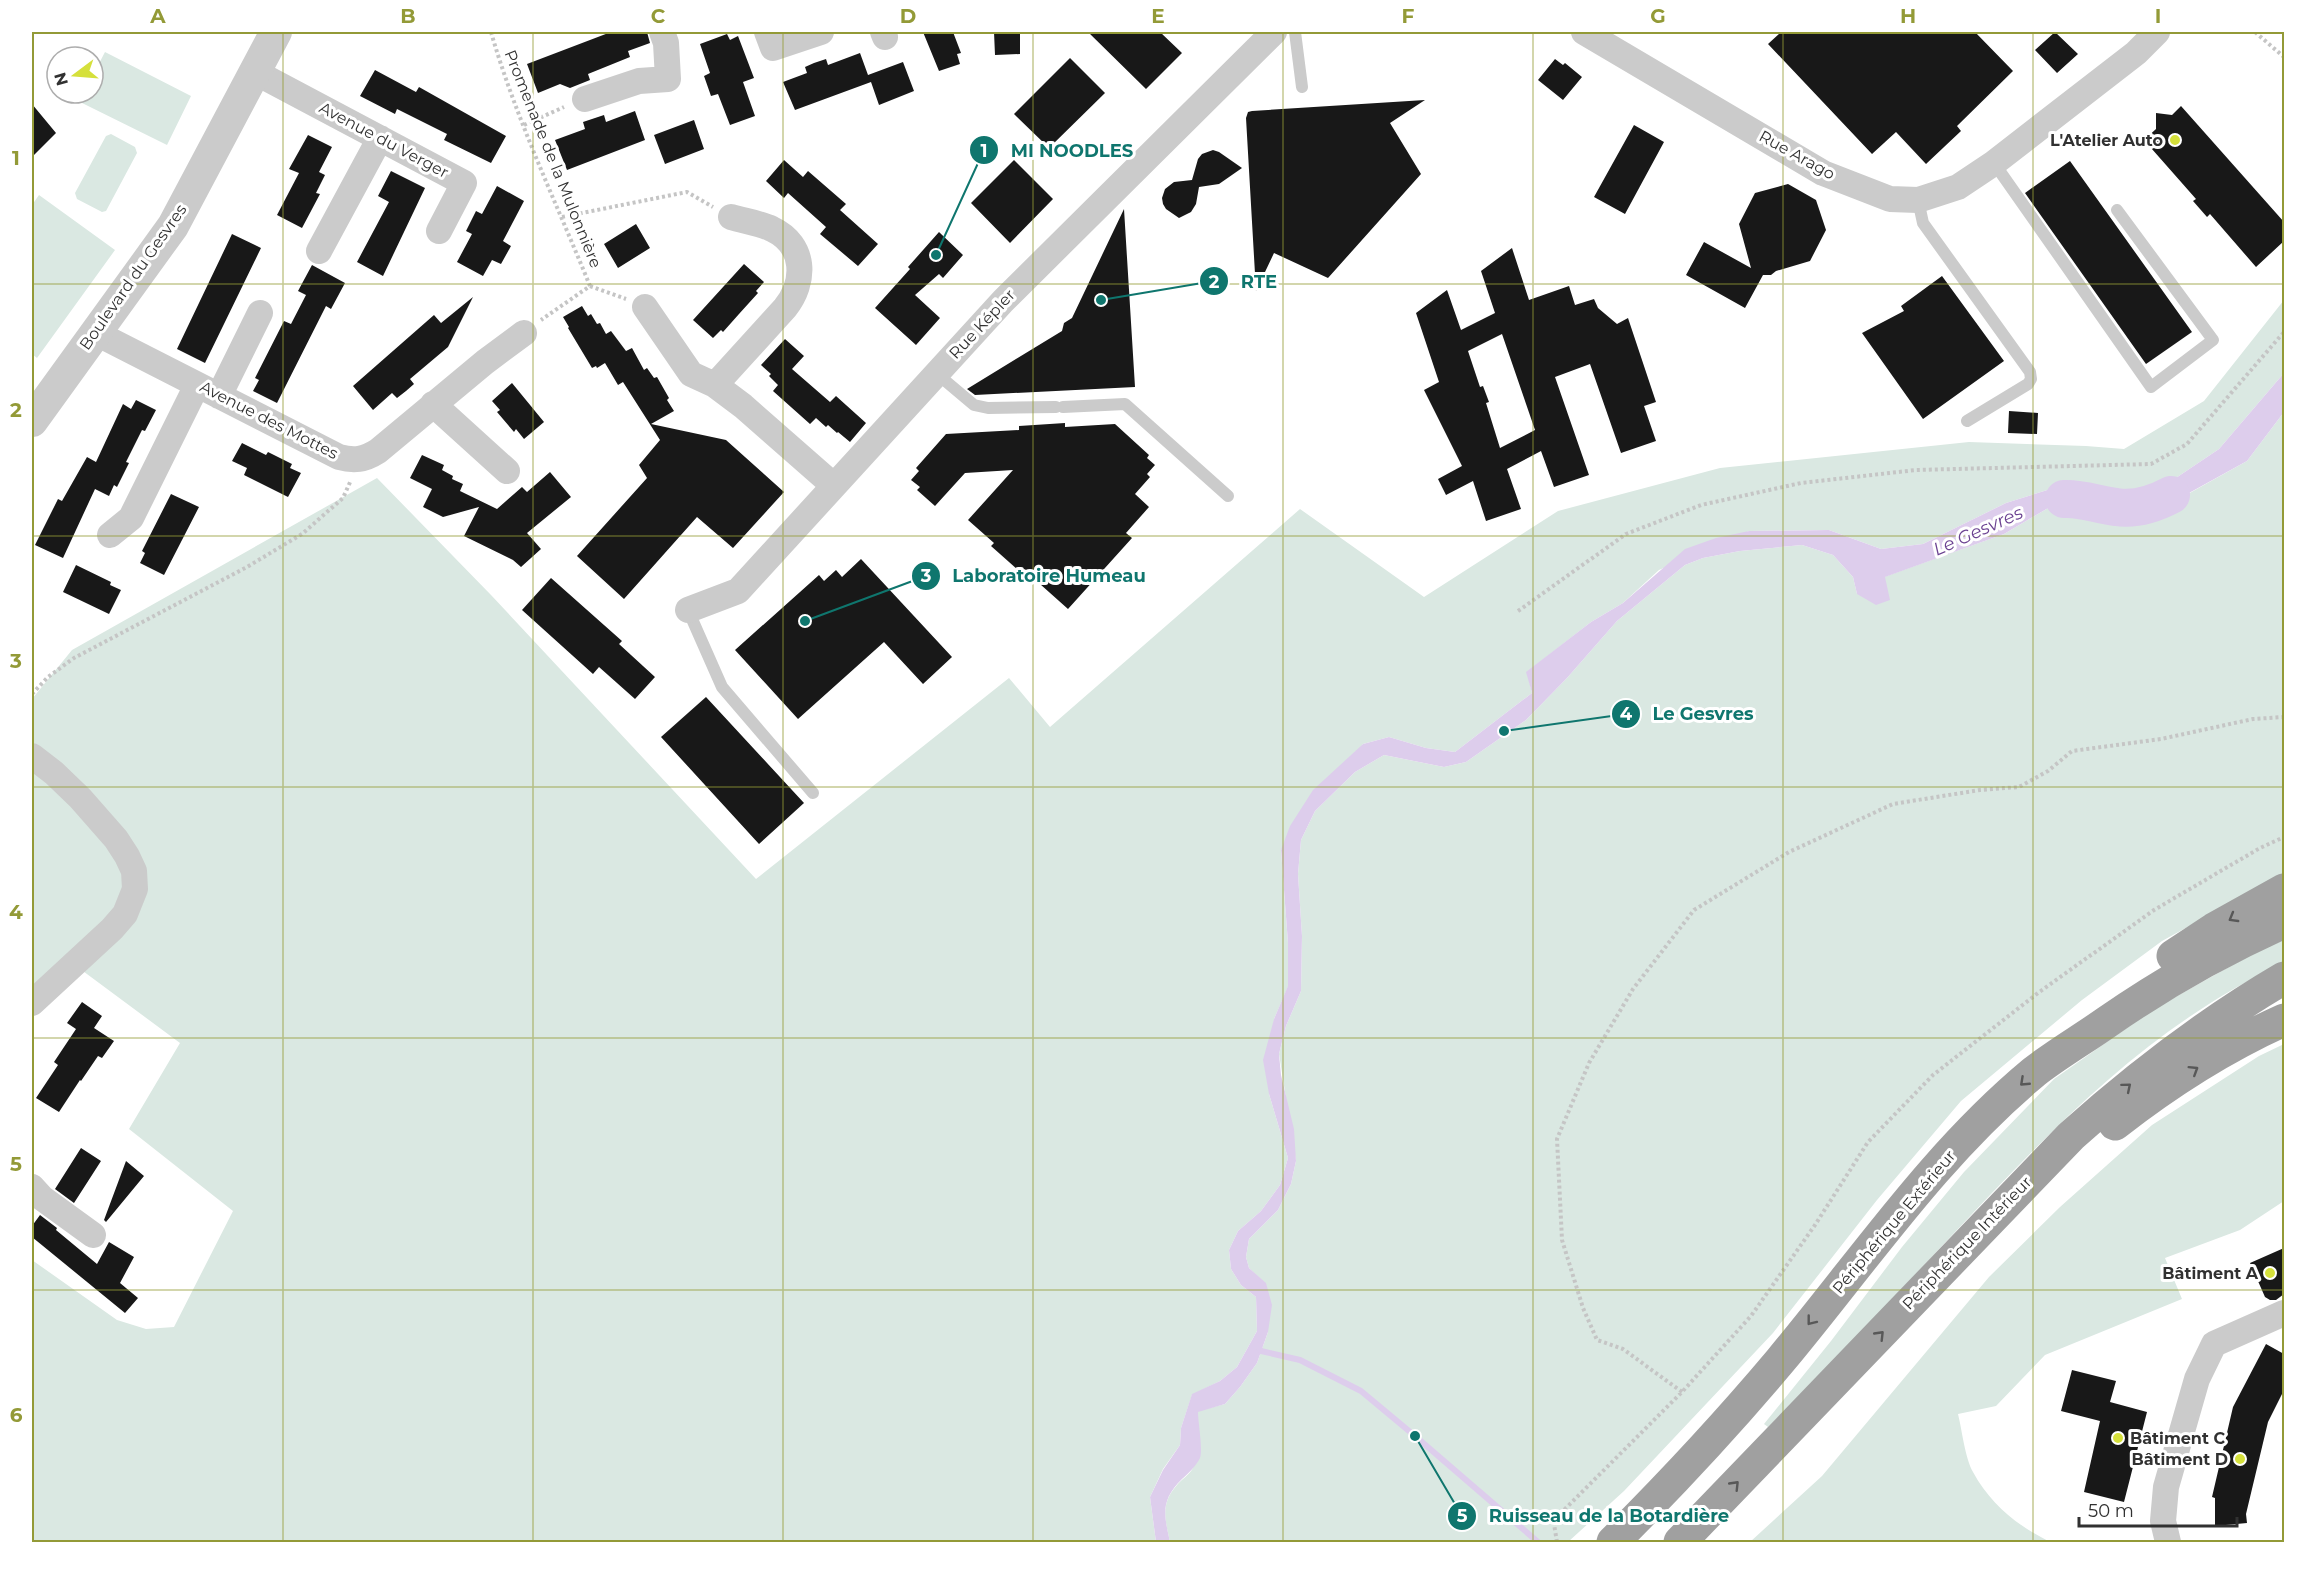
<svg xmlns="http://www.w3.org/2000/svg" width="2316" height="1574" viewBox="0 0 2316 1574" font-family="Montserrat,sans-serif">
<rect width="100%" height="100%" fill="#fff"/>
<path fill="#dae8e2" d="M105,52l86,44 -24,49 -87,-43 4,-9h9v-18z
M111,134l24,13 2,6 -31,58 -4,1 -25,-13 -2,-6 31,-57z
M39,195l76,55 -78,108 -5,-4v-149z
M2284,300v73l-65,76 -61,41h-57l-44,-3 -51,16 -83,41 -42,5 -52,-19 -80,1 -90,39 -36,33 -32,19 -64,50 5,21 -77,59 -29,-4 -37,-11 -26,7 -82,106 7,93v44l-14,32 -5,75 19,64 -8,27 -19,26 -23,20 -9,19 2,19 10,16 15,12 1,34 -20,36 -17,14 -28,14 -11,33 -1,17 -17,24 -13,28 6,45h-1124v-282l85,60 29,9 28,-2 59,-116 -104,-82 51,-86 -116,-86 -32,32v-290l40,-49 305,-172 114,117 265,284 253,-201 41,49 250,-218 124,88 134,-86 162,-43 249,-26 117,4 38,3 80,-48z
M2284,412v462l-122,67 -80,59 -121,101 -84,99 -104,133 -149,158 -56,51h-398c-5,-23 -10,-38 7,-57 4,-5 13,-11 16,-17 6,-17 5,-39 5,-57l27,-7 15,-17 17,-24 11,-31 -2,-48 -17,-16 -3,-11 3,-18 29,-29 13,-26 5,-23 -17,-107 7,-28 15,-35 1,-55 -4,-62 3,-34 14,-29 40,-39 29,-17 60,12 22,-5 60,-42 41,-42 50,-57 68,-56 18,-7 37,-7 62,-6 31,10 20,22 4,17 27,-17 120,-43 51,-30 106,5 86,-48z
M2284,940v22c-25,14 -51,26 -75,42 -103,65 -185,155 -268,243 -57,61 -115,121 -173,180l-4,-3 67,-83 71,-94 62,-75 90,-93 100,-70 107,-60z
M2284,1044v157l-44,29 -75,28 17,41 -137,56 -49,51 -38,8c4,16 7,44 15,58 18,33 45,54 77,70h-300l72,-66 167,-199 71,-70 92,-82 107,-69z"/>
<path fill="#ddcdec" d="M2284,373v39l-37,49 -87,48 -105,-5 -51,30 -119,43 5,23 -14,5 -19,-11 -4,-17 -20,-22 -31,-10 -62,6 -37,7 -18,7 -68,56 -50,57 -41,42 -60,42 -22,5 -60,-12 -29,17 -40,39 -14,29 -3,34 4,62 -1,55 -15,35 -7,28 2,21 13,54 2,32 -5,23 -13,26 -29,29 -3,18 3,11 17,15 6,22 -4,27 -11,31 -17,24 -15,17 -27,8c0,10 5,37 2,46 -4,8 -11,15 -18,21 -22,22 -18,35 -12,63h-14l-6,-45 13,-27 17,-25 1,-17 11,-34 28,-13 17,-14 20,-36 -1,-34 -15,-12 -10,-16 -2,-19 9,-19 23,-20 19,-26 8,-27 -19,-64 -6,-34 11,-41 14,-33v-43l-7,-93 9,-24 23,-36 50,-46 26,-7 37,11 29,4 77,-59 -6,-21 65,-50 32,-19 62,-54 31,-11 33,-7 80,-1 52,19 42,-5 83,-41 51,-16 44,3h57l61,-41z"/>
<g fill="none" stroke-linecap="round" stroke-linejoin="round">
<path stroke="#ddcdec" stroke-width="6" d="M1258,1346l3,5 39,9 61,31 54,45 123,106"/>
<path stroke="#ddcdec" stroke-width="38" d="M2064,499c19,-1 33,6 52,8 19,3 38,-3 55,-12"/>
</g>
<path fill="#181818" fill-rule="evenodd" d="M611,32h36l3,11 -22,8 2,6 -42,17 2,6 -20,8 -10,-4 -22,9 -11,-29z
M923,32h30l8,21 -4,1 3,10 -21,7z
M994,32h26v22l-25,1z
M1088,32h72l22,21 -36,36z
M1781,32h194l38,39 -56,55 4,5 -35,33 -30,-32 -24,22 -104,-110z
M2055,32l23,22 -21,19 -22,-23z
M727,34l3,6 8,-4 16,42 -11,4 12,34 -25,9 -12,-31 -7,2 -7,-20 6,-3 -10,-29z
M860,53l8,22 35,-13 11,29 -35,14 -8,-23 -76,28 -12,-28 24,-9 -2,-6 9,-4 12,-4 2,6z
M1070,58l35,35 -56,55 -35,-34z
M1555,59l8,6 2,-2 17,14 -19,23 -25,-20z
M375,70l41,22 3,-5 87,49 -15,27 -47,-23 3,-6 -50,-25 -2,5 -35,-18z
M1425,100l-35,23 31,51 -93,104 -54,-25 -18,38 -10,-173 2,-6 4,-1z
M32,104l24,29 -24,24z
M2181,106l103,116v19l-28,26 -46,-53 -3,3 -14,-16 3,-2 -52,-59 12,-11v-16l16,2z
M635,111l10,29 -78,30 -12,-30 30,-11 -2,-7 21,-7 2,7z
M694,120l10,29 -39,15 -11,-29z
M1634,125l30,17 -39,72 -31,-17z
M308,135l24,12 -13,25 6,3 -9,18 4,1 -18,34 -25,-13 22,-42 -10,-4z
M1213,150l6,2 23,16 -23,16 -20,3 -3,17 -5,8 -12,6 -13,-9 -3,-5 -1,-6 3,-9 9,-7 18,-2 6,-21 4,-5z
M784,160l19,17 5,-6 38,33 -6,6 38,34 -20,22 -38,-32 6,-7 -38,-34 -4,5 -18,-17z
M1014,160l39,39 -43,44 -39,-40z
M2070,161l122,171 -46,32 -121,-171z
M391,171l34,17 -42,88 -26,-14 32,-60 -11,-6z
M1788,184l28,16 10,30 -16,31 -34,10 -5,4h-8l-18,33 -59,-33 18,-33 47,26 -12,-44 16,-31z
M497,186l27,15 -21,40 8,5 -10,18 -9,-4 -9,16 -26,-14 15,-28 -6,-3 10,-20 6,3z
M1124,209l11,178 -160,8 -8,-6 95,-58 2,-8 8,-5z
M636,224l14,24 -32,20 -14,-24z
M939,232l24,23 -20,23 -4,-4 -24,21 25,23 -24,27 -41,-37 35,-39 -2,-2z
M232,234l29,14 -56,115 -28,-14z
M1512,248l17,52 40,-14 6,19 19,-6 4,9 19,16 11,-6 28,84 -12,4 12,35 -35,12 -31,-89 -35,13 34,98 -35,12 -13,-36 -34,18 14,40 -35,12 -13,-40 -27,14 -8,-16 24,-13 -38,-76 15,-8 -23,-69 31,-23 14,40 34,-17 -14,-42zM1502,334l33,96 -35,18 -14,-45 3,-1 -6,-16 -3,1 -12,-36z
M744,264l20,18 -8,9 2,2 -19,21 -16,18 -2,-2 -8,8 -20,-18z
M312,265l33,18 -14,26 -5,-3 -49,97 -24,-12 6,-11 -4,-2 29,-57 7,3 15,-29 -8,-4z
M1942,276l62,85 -81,58 -61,-86 42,-22 -3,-5z
M473,297l-25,50 -38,32 4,5 -8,7 -9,7 -5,-5 -19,17 -20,-24 81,-71 7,8z
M582,306l6,10 3,-2 6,10 3,-1 6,11 5,-3 15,20 6,-3 12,22 3,-2 7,10 3,-1 12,21 -2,2 7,11 -23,13 75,16 58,52 -51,56 -36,-31 -73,82 -47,-43 70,-78 -8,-13 21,-25 -37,-58 -5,3 -13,-22 -8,5 -1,-2 -4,2 -24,-40 1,-1 -6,-10z
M785,339l19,17 -12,13 38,33 6,-6 30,27 -16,19 -12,-10 -1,1 -9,-8 -2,2 -10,-9 -6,6 -37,-33 5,-6 -9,-9 2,-2 -10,-9z
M512,383l32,39 -20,17 -8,-10 -2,3 -17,-20 3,-2 -8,-9z
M136,400l20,10 -11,21 -3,-1 -16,32 3,1 -12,24 -3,-2 -5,11 -14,-7 -32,69 -28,-13 23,-46 4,2 25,-44 9,5 27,-58 8,5z
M2009,411l29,2 -1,21 -29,-1z
M1065,423v4l50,-3 34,31 -2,3 8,7 -8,9 3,3 -15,17 14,13 -23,26 6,5 -64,71 -37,-33 -13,-6 -27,-24 3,-3 -26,-23 45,-50 -48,3 -30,33 -18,-16 3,-3 -9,-7 8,-9 -3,-3 30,-34 73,-4v-4z
M242,443l24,12 2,-3 24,12 -2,4 11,5 -13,24 -44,-22 3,-7 -15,-7z
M422,455l22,10 -2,5 11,6 -1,3 11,5 -3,7 37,18 25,-22 5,5 23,-20 21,25 -44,36 14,16 -20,18 -8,-7 -49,-24 15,-29 -36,10 -20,-10 9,-18 -22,-11z
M171,494l28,13 -35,68 -24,-12 5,-10 -3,-2z
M861,559l91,98 -29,27 -39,-42 -86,77 -63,-69 84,-75 5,6 12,-11 6,7z
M76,565l35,17 -1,3 11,5 -12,24 -46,-22z
M551,578l71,63 -3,3 36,33 -20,22 -36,-32 -6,7 -71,-64z
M706,697l98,106 -45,41 -98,-107z
M82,1002l20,14 -8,12 20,13 -12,17 -4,-2 -17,25 -1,-1 -21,32 -23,-14 22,-33 -4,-3 22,-33 -9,-6z
M81,1148l20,13 -27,42 -19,-14z
M126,1161l18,15 -38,46 -2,-2z
M40,1215l17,13 -1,2 41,34 12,-22 25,15 -14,26 18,15 -13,15 -93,-76v-11z
M2284,1248v46l-8,6h-6l-5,-3 -15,-34z
M2266,1344l18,10v36l-16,32 -22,92 1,9 -32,3v-28l-3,-1 21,-90z
M2072,1370l44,11 -6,21 37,10 -23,90 -40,-10 16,-71 -39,-10z"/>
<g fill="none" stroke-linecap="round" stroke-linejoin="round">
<path stroke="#c5c5c5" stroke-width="4" stroke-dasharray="3 3" stroke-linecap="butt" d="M491,32c25,87 65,170 99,254l-49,34
M2255,32l29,25
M524,125l40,-18
M562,217l125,-25 26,15
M590,286l36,13
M1518,611l108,-77 75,-29 100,-22 115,-13 235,-6 36,-20 97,-112
M32,694l16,-17 26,-19 173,-91 55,-33 41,-36 8,-18
M1682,1392l-59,-43 -26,-9 -14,-32 -21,-68 -5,-101 32,-76 44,-74 61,-79 95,-58 104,-48 87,-14 39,-3 29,-16 24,-20 89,-12 92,-20 31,-2
M1557,1542l-3,-18 11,-15 117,-117 69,-76 64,-91 53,-83 65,-67 105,-82 116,-83 106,-62 24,-11"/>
<path stroke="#cbcbcb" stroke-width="12" d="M1295,32l7,55
M1994,163l157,224 62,-47 -96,-130
M1918,200l5,23 107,149 1,7 -3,5 -61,37
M936,373l38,32 14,3 68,-1
M1063,407l62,-3 103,92
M688,610l34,77 91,106"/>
<path stroke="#cbcbcb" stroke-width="26" d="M767,32l6,16 48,-16
M883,32l2,5
M1584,32l239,141 67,26 28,1 40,-13 36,-24 142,-110 21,-21
M255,72l209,111 -25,48
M585,99l54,-18 29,-2 -2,-36 -4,-11
M319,251l61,-113
M645,307l46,67 24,11 28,21 90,79
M96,333l243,124c15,4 25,3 39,-6l107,-89 39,-29
M715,385l70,-77c21,-26 21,-63 -13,-79 -12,-6 -28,-8 -41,-12
M219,396l41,-83
M433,404l74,67
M110,535l21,-17 66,-133
M688,610l50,-19 265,-290 271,-269
M32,756l22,17 26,25 36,41 11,17 7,15 1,18 -10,25 -13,15 -80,74
M32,1187l10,11 51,37
M2168,1542l-5,-21 3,-34 31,-108 17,-35 70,-31"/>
<path stroke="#cbcbcb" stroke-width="32" d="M32,421l141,-195 103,-194"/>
<path stroke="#a0a0a0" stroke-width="33" d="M2173,956l41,-27 70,-39
M2115,1124c50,-39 111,-78 169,-104
M1613,1542c58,-58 114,-118 167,-181 82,-98 154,-206 254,-289 23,-18 49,-33 73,-50 56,-39 115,-72 177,-100
M1680,1542l391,-406c66,-59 136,-113 213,-158"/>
</g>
<defs><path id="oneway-chevron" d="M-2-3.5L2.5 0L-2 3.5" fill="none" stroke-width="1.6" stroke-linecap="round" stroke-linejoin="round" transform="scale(1.5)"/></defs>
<g stroke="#585858">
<use href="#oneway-chevron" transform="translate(2233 918) rotate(150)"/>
<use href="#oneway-chevron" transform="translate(2194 1070) rotate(-32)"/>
<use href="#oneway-chevron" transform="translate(2024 1082) rotate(137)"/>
<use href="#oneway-chevron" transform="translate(2127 1087) rotate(-40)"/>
<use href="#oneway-chevron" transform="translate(1811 1321) rotate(128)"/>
<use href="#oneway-chevron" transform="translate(1880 1335) rotate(-46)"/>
<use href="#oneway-chevron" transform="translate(1735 1485) rotate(-46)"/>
</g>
<path fill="none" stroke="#939a37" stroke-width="1.5" stroke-opacity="0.55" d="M283,32v1510M533,32v1510M783,32v1510M1033,32v1510M1283,32v1510M1533,32v1510M1783,32v1510M2033,32v1510M32,284h2252M32,536h2252M32,787h2252M32,1038h2252M32,1290h2252"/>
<g fill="#d5e03b" stroke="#fff" stroke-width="2">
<circle cx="2175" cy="140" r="6"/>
<circle cx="2270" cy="1273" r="6"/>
<circle cx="2118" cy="1438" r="6"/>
<circle cx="2240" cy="1459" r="6"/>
</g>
<g text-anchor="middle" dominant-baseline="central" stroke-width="6" stroke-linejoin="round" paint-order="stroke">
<g font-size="16" fill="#313131" stroke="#fff">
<text transform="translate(384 140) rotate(28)">Avenue du Verger</text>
<text transform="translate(1797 155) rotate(29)">Rue Arago</text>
<text transform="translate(553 159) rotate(68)">Promenade de la Mulonnière</text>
<text transform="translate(133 277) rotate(-55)">Boulevard du Gesvres</text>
<text transform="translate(982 324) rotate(-47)">Rue Képler</text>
<text transform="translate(269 420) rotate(27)">Avenue des Mottes</text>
<text transform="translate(1894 1222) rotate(-50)">Périphérique Extérieur</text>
<text transform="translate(1967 1243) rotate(-46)">Périphérique Intérieur</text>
</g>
<g font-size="16" font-weight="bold" fill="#313131" stroke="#fff" text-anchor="end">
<text x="2163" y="140">L'Atelier Auto</text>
<text x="2258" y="1273">Bâtiment A</text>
<text x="2130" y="1438" text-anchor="start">Bâtiment C</text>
<text x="2228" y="1459">Bâtiment D</text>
</g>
<g font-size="18" font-style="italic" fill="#6b4191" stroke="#fff">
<text transform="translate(1978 531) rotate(-24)">Le Gesvres</text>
</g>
</g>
<path fill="none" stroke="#0f766e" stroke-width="2" d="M936 255L984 150M1101 300L1214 281M805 621L926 576M1504 731L1626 714M1415 1436L1462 1516"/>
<g fill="#0f766e" stroke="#fff" stroke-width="2">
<circle cx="936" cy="255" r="6"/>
<circle cx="1101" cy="300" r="6"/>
<circle cx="805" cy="621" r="6"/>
<circle cx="1504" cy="731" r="6"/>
<circle cx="1415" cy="1436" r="6"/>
<circle cx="984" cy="150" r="15"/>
<circle cx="1214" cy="281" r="15"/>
<circle cx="926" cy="576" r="15"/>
<circle cx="1626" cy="714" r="15"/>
<circle cx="1462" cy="1516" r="15"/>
</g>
<g font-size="18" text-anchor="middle" font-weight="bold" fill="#fff">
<text x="984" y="157">1</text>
<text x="1214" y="288">2</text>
<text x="926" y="582">3</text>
<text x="1626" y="720">4</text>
<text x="1462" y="1522">5</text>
</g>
<g font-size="18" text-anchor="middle" font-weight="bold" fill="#0f766e" stroke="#fff" stroke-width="6" stroke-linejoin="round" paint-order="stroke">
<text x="1072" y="157">MI NOODLES</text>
<text x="1259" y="288">RTE</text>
<text x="1049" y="582">Laboratoire Humeau</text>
<text x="1703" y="720">Le Gesvres</text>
<text x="1609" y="1522">Ruisseau de la Botardière</text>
</g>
<rect width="2316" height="1574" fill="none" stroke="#ffffff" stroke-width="66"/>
<g transform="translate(75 75) rotate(254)"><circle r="28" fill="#ffffff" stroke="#adadad" stroke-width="1.5"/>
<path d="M0-4.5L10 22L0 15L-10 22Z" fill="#d5e03b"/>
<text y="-9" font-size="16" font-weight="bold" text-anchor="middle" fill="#313131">N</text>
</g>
<path d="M2079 1517v9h158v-9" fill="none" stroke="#313131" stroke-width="3"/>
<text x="2088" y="1517" font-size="18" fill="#313131" stroke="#ffffff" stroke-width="4.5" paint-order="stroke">50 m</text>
<rect x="33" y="33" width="2250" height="1508" fill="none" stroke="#939a37" stroke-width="2"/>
<g font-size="20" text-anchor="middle" font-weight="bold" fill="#939a37">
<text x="158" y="23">A</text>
<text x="408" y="23">B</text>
<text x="658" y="23">C</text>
<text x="908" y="23">D</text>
<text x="1158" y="23">E</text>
<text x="1408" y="23">F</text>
<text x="1658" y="23">G</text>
<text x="1908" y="23">H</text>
<text x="2158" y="23">I</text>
<text x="16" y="165">1</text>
<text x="16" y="417">2</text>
<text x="16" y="668">3</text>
<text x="16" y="919">4</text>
<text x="16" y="1171">5</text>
<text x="16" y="1422">6</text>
</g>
</svg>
